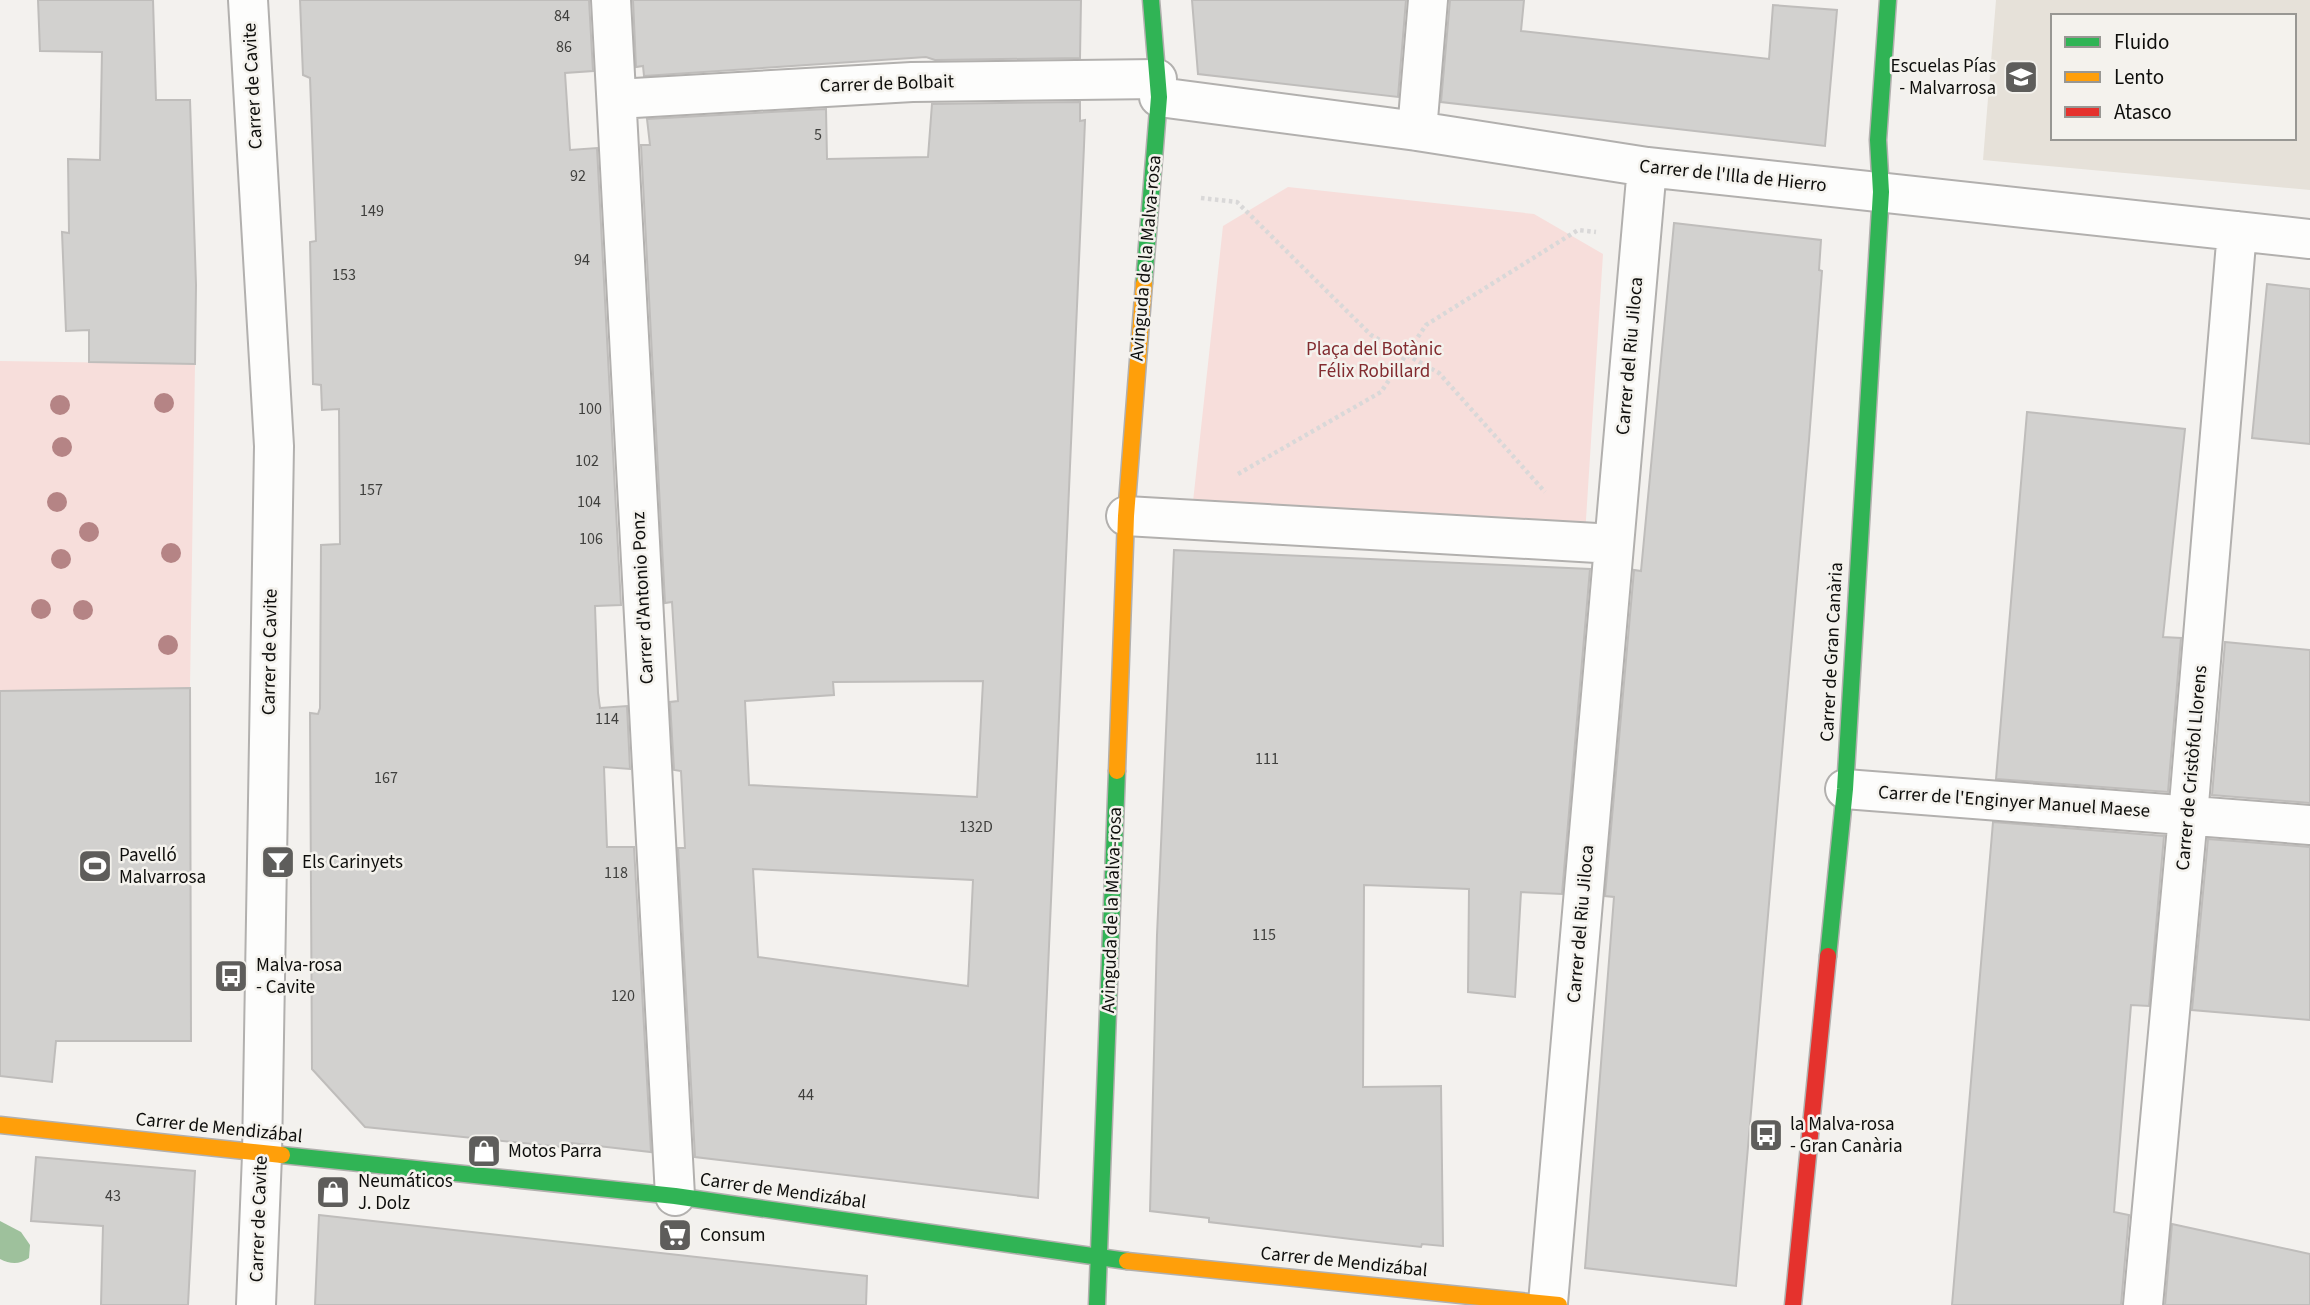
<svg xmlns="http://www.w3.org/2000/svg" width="2310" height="1305" viewBox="0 0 2310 1305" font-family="'Source Sans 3',sans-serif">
<rect width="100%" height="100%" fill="#f3f1ee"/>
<path fill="#e6e1d9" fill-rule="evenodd" d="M1996,0h314v190l-327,-30zM2053,16h241v122h-241z"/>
<path fill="#f7dedb" d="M1288,187l246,27 69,40 -18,281 -393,-24 31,-285z
M0,361l195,3 -5,324 -190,3z"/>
<path fill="#9ec19c" d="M0,1221l21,11 9,13 -1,13c-10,7 -19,6 -29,1z"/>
<path fill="#d2d1cf" stroke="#bfbdbb" stroke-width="2" fill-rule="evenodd" d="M38,0h115l3,100h34l6,185 -1,79 -106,-2v-32l-23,1 -4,-99 7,1 -1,-74 32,1 2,-108 -62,-1z
M300,0h289l4,71 -28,2 5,77 27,-2 24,457 -26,1 3,87 2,15 27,-2 3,63 -26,-2 3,80h27l17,305 -79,-9v5l-207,-21 -53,-58 -2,-356 8,1 2,-6 1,-163 19,-1 -1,-135 -17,1 -1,-25 -8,-1 -3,-142 6,-1 -6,-163 -7,-3z
M633,0h448l-1,58 -145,2 -9,-3 -282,19 -1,-10 -7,1z
M1192,0h214l-8,97 -200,-23z
M1450,0h74l-3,31 248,28 4,-54 64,5 -12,136 -384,-44z
M1080,102v19l5,-1 -1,26 -46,1052 -343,-41 -17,-309h7l-4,-77 -7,-1 -4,-68 8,-1 -6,-99 -7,1 -24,-458h9l-3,-26 179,-10 1,50 101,-2 4,-53zM983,681l-6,116 -228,-12 -4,-84 89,-6 -1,-13zM753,869l220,11 -5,106 -210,-29z
M1674,223l147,17 -2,30 3,1 -13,169 -73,846 -151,-18 29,-371 -9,-1 29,-326 7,1z
M2267,284l43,5v155l-58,-6z
M2027,412l158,17 -22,208 18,1 -13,154 -172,-13z
M1174,550l416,19 -28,325 -41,-2 -6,105 -47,-5 1,-103 -105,-4 -1,202 78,-1 2,160 -21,-2 -1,3 -62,-7 -150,-18v-4l-59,-7 7,-276z
M2225,642l85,8v153l-98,-8z
M190,688l1,353h-135l-4,41 -52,-6v-385z
M1993,822l171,14 -15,170 -18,-1 -17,207 15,3 -8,90h-169z
M2208,839l102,8v173l-118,-10z
M36,1157l159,14 -7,134h-87l2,-79 -72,-5z
M319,1215l548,61 -1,29h-551z
M2172,1224l138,30v51h-145z"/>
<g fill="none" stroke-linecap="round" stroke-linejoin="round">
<g stroke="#b2b0ae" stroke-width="42">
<path id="street" d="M248,0l26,446 -12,709 -6,150
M611,0l64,1196
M1159,97l258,34 230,36 663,72
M617,99l295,-17 245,-3
M1417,131l11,-131
M1126,516l488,28
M1845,789l465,36
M1548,1303l99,-1136
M2143,1305l45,-489 49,-585"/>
</g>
<g stroke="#b2b0ae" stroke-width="19">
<path id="fast" d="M1144,283l15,-186 -8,-97
M1828,956l17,-167 36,-597 -3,-52 10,-140
M282,1155l393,41 452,65
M1097,1305l20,-534"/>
</g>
<g stroke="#b2b0ae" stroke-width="19">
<path id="slow" d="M1117,771l9,-255 18,-233
M0,1125l282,30
M1127,1261l432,44"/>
</g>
<g stroke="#b2b0ae" stroke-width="19">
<path id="jam" d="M1793,1305l35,-349"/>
</g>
<path stroke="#d9d8d8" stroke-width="4.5" stroke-dasharray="3.5 3.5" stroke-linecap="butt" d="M1201,198l36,4 134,133 68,38 106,119
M1238,474l143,-82 45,-67 152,-95 18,2"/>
<use href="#street" stroke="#fdfdfc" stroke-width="38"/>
<use href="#fast" stroke="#30b455" stroke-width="16"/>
<use href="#slow" stroke="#ff9f0a" stroke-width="16"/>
<use href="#jam" stroke="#e5322d" stroke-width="16"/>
</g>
<g fill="#b58485">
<circle cx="164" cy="403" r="10"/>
<circle cx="60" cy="405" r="10"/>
<circle cx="62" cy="447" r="10"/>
<circle cx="57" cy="502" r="10"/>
<circle cx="89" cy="532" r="10"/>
<circle cx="171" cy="553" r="10"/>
<circle cx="61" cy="559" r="10"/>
<circle cx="41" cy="609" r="10"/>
<circle cx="83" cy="610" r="10"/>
<circle cx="168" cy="645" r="10"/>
</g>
<defs>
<g id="school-square" transform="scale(1.75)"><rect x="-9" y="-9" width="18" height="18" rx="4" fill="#5e5d5b" stroke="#f4f2ed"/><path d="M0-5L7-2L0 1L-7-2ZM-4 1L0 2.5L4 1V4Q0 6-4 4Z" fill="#fff"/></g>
<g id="bar-square" transform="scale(1.75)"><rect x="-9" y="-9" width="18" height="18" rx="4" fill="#5e5d5b" stroke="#f4f2ed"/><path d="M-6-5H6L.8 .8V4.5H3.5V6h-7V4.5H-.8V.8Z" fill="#fff"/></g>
<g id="stadium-square" transform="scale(1.75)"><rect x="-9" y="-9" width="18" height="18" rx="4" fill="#5e5d5b" stroke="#f4f2ed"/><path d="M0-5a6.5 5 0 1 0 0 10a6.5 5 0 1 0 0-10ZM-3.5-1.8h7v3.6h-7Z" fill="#fff"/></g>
<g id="bus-square" transform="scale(1.75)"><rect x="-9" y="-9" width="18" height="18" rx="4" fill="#5e5d5b" stroke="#f4f2ed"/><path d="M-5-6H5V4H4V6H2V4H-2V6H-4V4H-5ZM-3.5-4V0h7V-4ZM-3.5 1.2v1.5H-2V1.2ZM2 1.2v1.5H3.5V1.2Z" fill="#fff"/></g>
<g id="shop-square" transform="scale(1.75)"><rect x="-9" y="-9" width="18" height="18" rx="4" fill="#5e5d5b" stroke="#f4f2ed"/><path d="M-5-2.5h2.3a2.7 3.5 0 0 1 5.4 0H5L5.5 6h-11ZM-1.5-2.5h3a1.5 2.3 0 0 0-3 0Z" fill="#fff"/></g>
<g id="supermarket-square" transform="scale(1.75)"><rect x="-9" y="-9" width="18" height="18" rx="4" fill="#5e5d5b" stroke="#f4f2ed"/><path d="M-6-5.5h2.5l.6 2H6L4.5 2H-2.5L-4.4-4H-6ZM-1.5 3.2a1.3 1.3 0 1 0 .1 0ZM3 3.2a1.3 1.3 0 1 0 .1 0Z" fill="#fff"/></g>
</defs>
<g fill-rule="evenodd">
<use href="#school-square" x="2021" y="77"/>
<use href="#bar-square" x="278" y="862"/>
<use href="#stadium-square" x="95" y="866"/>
<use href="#bus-square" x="231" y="976"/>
<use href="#bus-square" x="1766" y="1135"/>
<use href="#shop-square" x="484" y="1151"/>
<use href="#shop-square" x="333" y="1192"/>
<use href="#supermarket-square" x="675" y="1235"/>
</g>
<g text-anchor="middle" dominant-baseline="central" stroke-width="5" stroke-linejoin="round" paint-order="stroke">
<g font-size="16" fill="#3f3f3d">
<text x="562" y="16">84</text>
<text x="564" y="47">86</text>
<text x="818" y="135">5</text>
<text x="578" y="176">92</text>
<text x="372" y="211">149</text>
<text x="582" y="260">94</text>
<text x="344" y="275">153</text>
<text x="590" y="409">100</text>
<text x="587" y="461">102</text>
<text x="371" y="490">157</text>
<text x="589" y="502">104</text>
<text x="591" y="539">106</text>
<text x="607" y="719">114</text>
<text x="1267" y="759">111</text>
<text x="386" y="778">167</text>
<text x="976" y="827">132D</text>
<text x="616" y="873">118</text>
<text x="1264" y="935">115</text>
<text x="623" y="996">120</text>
<text x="806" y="1095">44</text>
<text x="113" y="1196">43</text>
</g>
<g font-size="19" fill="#0e0e0c" stroke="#f4f2ed" text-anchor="start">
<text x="1996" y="66" text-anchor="end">Escuelas Pías<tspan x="1996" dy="22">- Malvarrosa</tspan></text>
<text x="119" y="855">Pavelló<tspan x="119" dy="22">Malvarrosa</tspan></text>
<text x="302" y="862">Els Carinyets</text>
<text x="256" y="965">Malva-rosa<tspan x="256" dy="22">- Cavite</tspan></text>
<text x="1790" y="1124">la Malva-rosa<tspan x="1790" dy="22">- Gran Canària</tspan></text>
<text x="508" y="1151">Motos Parra</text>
<text x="358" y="1181">Neumáticos<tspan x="358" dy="22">J. Dolz</tspan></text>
<text x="700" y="1235">Consum</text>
</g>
<g font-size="19" fill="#0e0e0c" stroke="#f4f2ed">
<text transform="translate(887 84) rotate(-2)">Carrer de Bolbait</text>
<text transform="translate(253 86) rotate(-93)">Carrer de Cavite</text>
<text transform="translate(1733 176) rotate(6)">Carrer de l'Illa de Hierro</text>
<text transform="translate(1146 258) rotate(-85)">Avinguda de la Malva-rosa</text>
<text transform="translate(1630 356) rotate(-85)">Carrer del Riu Jiloca</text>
<text transform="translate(643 598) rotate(-93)">Carrer d'Antonio Ponz</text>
<text transform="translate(270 652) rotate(-89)">Carrer de Cavite</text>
<text transform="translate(1832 652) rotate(-87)">Carrer de Gran Canària</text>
<text transform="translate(2192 768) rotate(-85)">Carrer de Cristòfol Llorens</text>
<text transform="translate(2014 802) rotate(4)">Carrer de l'Enginyer Manuel Maese</text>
<text transform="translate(1112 910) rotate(-88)">Avinguda de la Malva-rosa</text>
<text transform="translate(1581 924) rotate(-85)">Carrer del Riu Jiloca</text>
<text transform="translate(219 1128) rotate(6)">Carrer de Mendizábal</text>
<text transform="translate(783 1191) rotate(8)">Carrer de Mendizábal</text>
<text transform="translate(259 1219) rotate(-88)">Carrer de Cavite</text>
<text transform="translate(1344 1262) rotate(6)">Carrer de Mendizábal</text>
</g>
<g font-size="19" fill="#822b2f" stroke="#f4f2ed">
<text x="1374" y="349">Plaça del Botànic<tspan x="1374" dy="22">Félix Robillard</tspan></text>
</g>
</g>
<rect x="2051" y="14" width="245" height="126" fill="#f4f2ed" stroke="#989793" stroke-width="2"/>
<rect x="2065" y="37" width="35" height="10" fill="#30b455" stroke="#989793" stroke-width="2"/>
<text x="2114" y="49" font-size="21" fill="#0e0e0c">Fluido</text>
<rect x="2065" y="72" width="35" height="10" fill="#ff9f0a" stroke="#989793" stroke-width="2"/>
<text x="2114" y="84" font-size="21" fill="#0e0e0c">Lento</text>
<rect x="2065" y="107" width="35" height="10" fill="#e5322d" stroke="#989793" stroke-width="2"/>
<text x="2114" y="119" font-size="21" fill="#0e0e0c">Atasco</text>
</svg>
